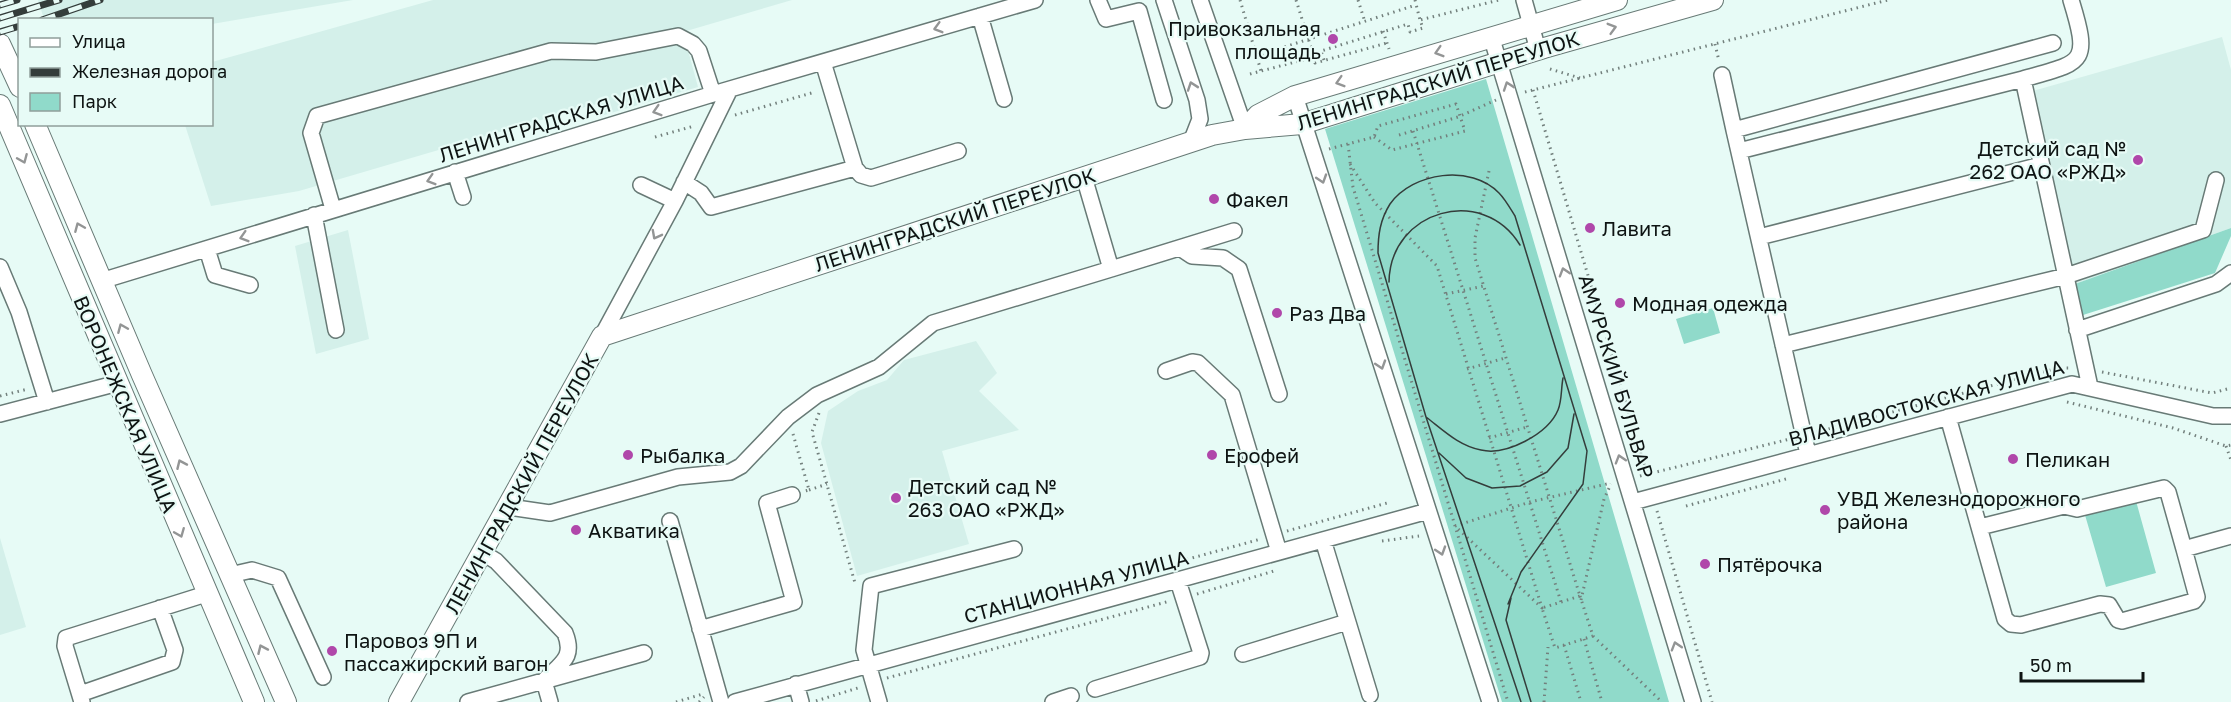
<svg xmlns="http://www.w3.org/2000/svg" width="2231" height="702" viewBox="0 0 2231 702" font-family="'Golos Text',sans-serif">
<rect width="100%" height="100%" fill="#e7fbf6"/>
<path fill="#d4f0ea" d="M38,0h315l-141,24v-4l-168,-1z
M433,0h359l-109,32 15,55 -97,29 -4,-12 -5,1 -293,86 -88,15 -26,-81 27,-1v-62z
M2222,37l9,33v158l-156,56 -46,-192z
M348,230l21,109 -53,15 -21,-108z
M976,341l21,32 -18,18 40,39 -77,21 27,93 -112,32 -36,-133 7,-32 30,-20 29,-11 17,-20z
M0,538l26,89 -26,8z"/>
<path fill="#90daca" d="M1486,79l183,623h-167l-177,-573z
M2231,228v8l-16,37 -132,42 -8,-31z
M1713,308l7,25 -36,11 -8,-25z
M2136,501l20,72 -50,14 -21,-72z"/>
<g fill="none" stroke-linecap="round" stroke-linejoin="round">
<g stroke="#687a76" stroke-width="18">
<path id="minor" d="M1098,0l8,19 33,-8 25,89
M1164,0l33,100 3,19 -9,23
M1200,0l45,129
M1524,0l14,50
M980,16l24,83
M1491,36l202,666
M1722,75l12,55
M2023,79c60,-17 68,-14 48,-79
M1295,96l195,606
M1739,151l284,-72 67,308
M855,168l6,7 10,3 87,-27
M455,172l8,25
M684,182l17,11 10,14 144,-39 -32,-106
M641,185l34,16
M333,209l-22,-76 6,-17 234,-65 45,1 82,-16 15,8 6,7 14,43
M314,215l22,115
M1759,237l282,-72
M1180,248l12,8 31,2 16,11 40,125
M207,249l8,26 35,10
M0,267l19,45 28,90
M1111,269l123,-38
M101,281l612,-187 322,-94
M2077,330l139,-46 15,-11
M602,336l73,-135 55,-112
M1783,345l283,-69 137,-46 13,-50
M1166,371l26,-9 6,1 34,32 47,157
M0,414l118,-31
M1948,417l57,202 6,5 10,1 79,-21 9,1 9,15 4,1 72,-20 3,-4 -13,-48 47,-13
M1808,454l-74,-324 319,-87
M1633,502l439,-118 141,32h18
M509,507l41,6 128,-36 52,-5 11,-6 47,-49 29,-22 62,-28 54,-44 178,-54 -27,-92
M670,521l51,181
M1980,527l84,-21 13,3 87,-21 4,4 16,57
M1323,540l47,155
M483,553l13,8 69,72c10,25 -4,30 -21,48l6,21
M230,575l22,-5 26,8 45,99
M700,629l94,-27 -27,-99 25,-8
M1243,654l104,-32
M796,684l5,18
M1095,689l105,-32 1,-4 -23,-72
M80,694l92,-32 3,-12 -15,-42
M82,702l-17,-56 1,-8 140,-44
M468,702l176,-49
M735,702l693,-191
M879,702l-15,-52 7,-64 143,-37
M1053,702l18,-6"/>
</g>
<g stroke="#687a76" stroke-width="22">
<path id="major" d="M0,44l20,43
M0,105l254,597
M35,124l107,251 144,327
M1245,129l13,-14 37,-19 322,-96
M399,702l203,-366 610,-201 33,-6 57,-5 242,-76 169,-48"/>
</g>
<path stroke="#73807d" stroke-width="3" stroke-dasharray="1.5 4.5" stroke-linecap="butt" d="M1240,0l21,71
M1296,0l18,57
M1358,0l7,22
M1415,0l5,20
M1383,31l6,18
M1715,44l4,17
M1256,56l160,-51
M1324,60l-3,-9 87,-27 2,8 13,-4 -3,-8 79,-20
M1550,69l30,9
M1250,74l64,-17 1,6 72,-20
M1533,90l116,391
M1525,92l363,-92
M735,115l80,-23
M1413,131l148,471
M1399,135l59,-18 38,-17
M655,137l39,-11
M1348,144l5,43 155,515
M1329,149l45,-12 4,-11 78,-22 9,27 -73,19 -18,-13
M1350,164l25,39 62,63 105,342 -87,-82
M1489,171l-14,67v20l105,338
M1446,294l38,-8
M1467,369l38,-11
M2102,372l110,21 19,-5
M0,396l28,-7
M2067,402l106,26 53,18 5,-1
M819,413l-7,19 43,151
M1817,432l241,-64h11
M793,434l16,56 -4,1
M1489,438l38,-11
M2226,446l5,14
M1640,476l150,-37
M809,490l18,-6
M1686,506l100,-27
M1657,511l55,191
M1455,526l75,-24 81,-19
M1287,531l100,-28
M1382,541l37,-5
M1181,561l80,-22
M1197,594l77,-23
M1580,596l13,40 -38,12 -13,-40z
M1581,600l23,-101 7,-15
M1593,636l69,66
M1584,639l18,63
M1564,645l17,57
M887,678l283,-77
M816,701l45,-14
M676,702l27,-8
M699,702l5,-5
M1544,702l4,-55"/>
<use href="#minor" stroke="#fff" stroke-width="15"/>
<use href="#major" stroke="#fff" stroke-width="20"/>
<path stroke="#343d3b" stroke-width="1.5" d="M1389,282c1,-72 94,-98 131,-37
M1426,417c17,13 33,29 55,33 25,6 67,-16 77,-40 4,-9 3,-22 5,-32
M1439,453l27,25 26,10 28,-2 27,-14 21,-24 6,-34
M1511,598l-5,22 25,82
M1508,604l13,-32 62,-88 4,-33 -72,-235c-5,-8 -10,-17 -16,-23 -28,-29 -86,-21 -109,11 -10,16 -12,31 -12,49l48,164 95,285"/>
<g stroke="#343d3b" stroke-width="7">
<path id="rail" d="M0,5l17,-5
M0,18l59,-18
M42,20l58,-20
M0,32l20,-6"/>
</g>
<use href="#rail" stroke="#e7fbf6" stroke-width="4.5" stroke-dasharray="14" stroke-linecap="butt"/>
</g>
<defs><path id="oneway-chevron" d="M-2-3.5L2.5 0L-2 3.5" fill="none" stroke-width="1.6" stroke-linecap="round" stroke-linejoin="round" transform="scale(1.5)"/></defs>
<g stroke="#939595">
<use href="#oneway-chevron" transform="translate(938 28) rotate(164)"/>
<use href="#oneway-chevron" transform="translate(1612 28) rotate(-16)"/>
<use href="#oneway-chevron" transform="translate(1439 52) rotate(163)"/>
<use href="#oneway-chevron" transform="translate(1340 82) rotate(163)"/>
<use href="#oneway-chevron" transform="translate(1192 86) rotate(-109)"/>
<use href="#oneway-chevron" transform="translate(1508 86) rotate(-109)"/>
<use href="#oneway-chevron" transform="translate(657 111) rotate(163)"/>
<use href="#oneway-chevron" transform="translate(23 159) rotate(67)"/>
<use href="#oneway-chevron" transform="translate(1322 179) rotate(72)"/>
<use href="#oneway-chevron" transform="translate(431 180) rotate(163)"/>
<use href="#oneway-chevron" transform="translate(79 227) rotate(-113)"/>
<use href="#oneway-chevron" transform="translate(656 235) rotate(118)"/>
<use href="#oneway-chevron" transform="translate(244 237) rotate(163)"/>
<use href="#oneway-chevron" transform="translate(1564 272) rotate(-107)"/>
<use href="#oneway-chevron" transform="translate(122 328) rotate(-113)"/>
<use href="#oneway-chevron" transform="translate(1381 365) rotate(72)"/>
<use href="#oneway-chevron" transform="translate(1620 459) rotate(-107)"/>
<use href="#oneway-chevron" transform="translate(181 464) rotate(-114)"/>
<use href="#oneway-chevron" transform="translate(180 533) rotate(68)"/>
<use href="#oneway-chevron" transform="translate(1441 551) rotate(72)"/>
<use href="#oneway-chevron" transform="translate(1676 646) rotate(-107)"/>
<use href="#oneway-chevron" transform="translate(262 649) rotate(-114)"/>
</g>
<g fill="#b047aa" stroke="#e7fbf6" stroke-width="2">
<circle cx="1333" cy="39" r="6"/>
<circle cx="2138" cy="160" r="6"/>
<circle cx="1214" cy="199" r="6"/>
<circle cx="1590" cy="228" r="6"/>
<circle cx="1620" cy="303" r="6"/>
<circle cx="1277" cy="313" r="6"/>
<circle cx="628" cy="455" r="6"/>
<circle cx="1212" cy="455" r="6"/>
<circle cx="2013" cy="459" r="6"/>
<circle cx="896" cy="498" r="6"/>
<circle cx="1825" cy="510" r="6"/>
<circle cx="576" cy="530" r="6"/>
<circle cx="1705" cy="564" r="6"/>
<circle cx="332" cy="651" r="6"/>
</g>
<g text-anchor="middle" dominant-baseline="central" stroke-width="4.5" stroke-linejoin="round" paint-order="stroke">
<g font-size="20" fill="#0e1413" stroke="#e7fbf6" text-anchor="start">
<text x="1321" y="28" text-anchor="end">Привокзальная<tspan x="1321" dy="23">площадь</tspan></text>
<text x="2126" y="148" text-anchor="end">Детский сад №<tspan x="2126" dy="23">262 ОАО «РЖД»</tspan></text>
<text x="1226" y="199">Факел</text>
<text x="1602" y="228">Лавита</text>
<text x="1632" y="303">Модная одежда</text>
<text x="1289" y="313">Раз Два</text>
<text x="640" y="455">Рыбалка</text>
<text x="1224" y="455">Ерофей</text>
<text x="2025" y="459">Пеликан</text>
<text x="908" y="486">Детский сад №<tspan x="908" dy="23">263 ОАО «РЖД»</tspan></text>
<text x="1837" y="498">УВД Железнодорожного<tspan x="1837" dy="23">района</tspan></text>
<text x="588" y="530">Акватика</text>
<text x="1717" y="564">Пятёрочка</text>
<text x="344" y="640">Паровоз 9П и<tspan x="344" dy="23">пассажирский вагон</tspan></text>
</g>
<g font-size="20" fill="#0e1413" stroke="#e7fbf6">
<text transform="translate(1438 80) rotate(-17)">ЛЕНИНГРАДСКИЙ ПЕРЕУЛОК</text>
<text transform="translate(561 118) rotate(-17)">ЛЕНИНГРАДСКАЯ УЛИЦА</text>
<text transform="translate(955 219) rotate(-18)">ЛЕНИНГРАДСКИЙ ПЕРЕУЛОК</text>
<text transform="translate(1617 376) rotate(73)">АМУРСКИЙ БУЛЬВАР</text>
<text transform="translate(1926 402) rotate(-15)">ВЛАДИВОСТОКСКАЯ УЛИЦА</text>
<text transform="translate(126 404) rotate(67)">ВОРОНЕЖСКАЯ УЛИЦА</text>
<text transform="translate(521 483) rotate(-61)">ЛЕНИНГРАДСКИЙ ПЕРЕУЛОК</text>
<text transform="translate(1076 586) rotate(-15)">СТАНЦИОННАЯ УЛИЦА</text>
</g>
</g>
<rect x="18" y="18" width="195" height="108" fill="#e7fbf6" stroke="#909f9b" stroke-width="1.5"/>
<rect x="30" y="38" width="30" height="9" fill="#ffffff" stroke="#909f9b" stroke-width="1.5"/>
<text x="72" y="48" font-size="18" fill="#0e1413">Улица</text>
<rect x="30" y="68" width="30" height="9" fill="#343d3b" stroke="#909f9b" stroke-width="1.5"/>
<text x="72" y="78" font-size="18" fill="#0e1413">Железная дорога</text>
<rect x="30" y="93" width="30" height="18" fill="#90daca" stroke="#909f9b" stroke-width="1.5"/>
<text x="72" y="108" font-size="18" fill="#0e1413">Парк</text>
<path d="M2021 672v9h122v-9" fill="none" stroke="#0e1413" stroke-width="3"/>
<text x="2030" y="672" font-size="18" fill="#0e1413" stroke="#e7fbf6" stroke-width="4.5" paint-order="stroke">50 m</text>
</svg>
